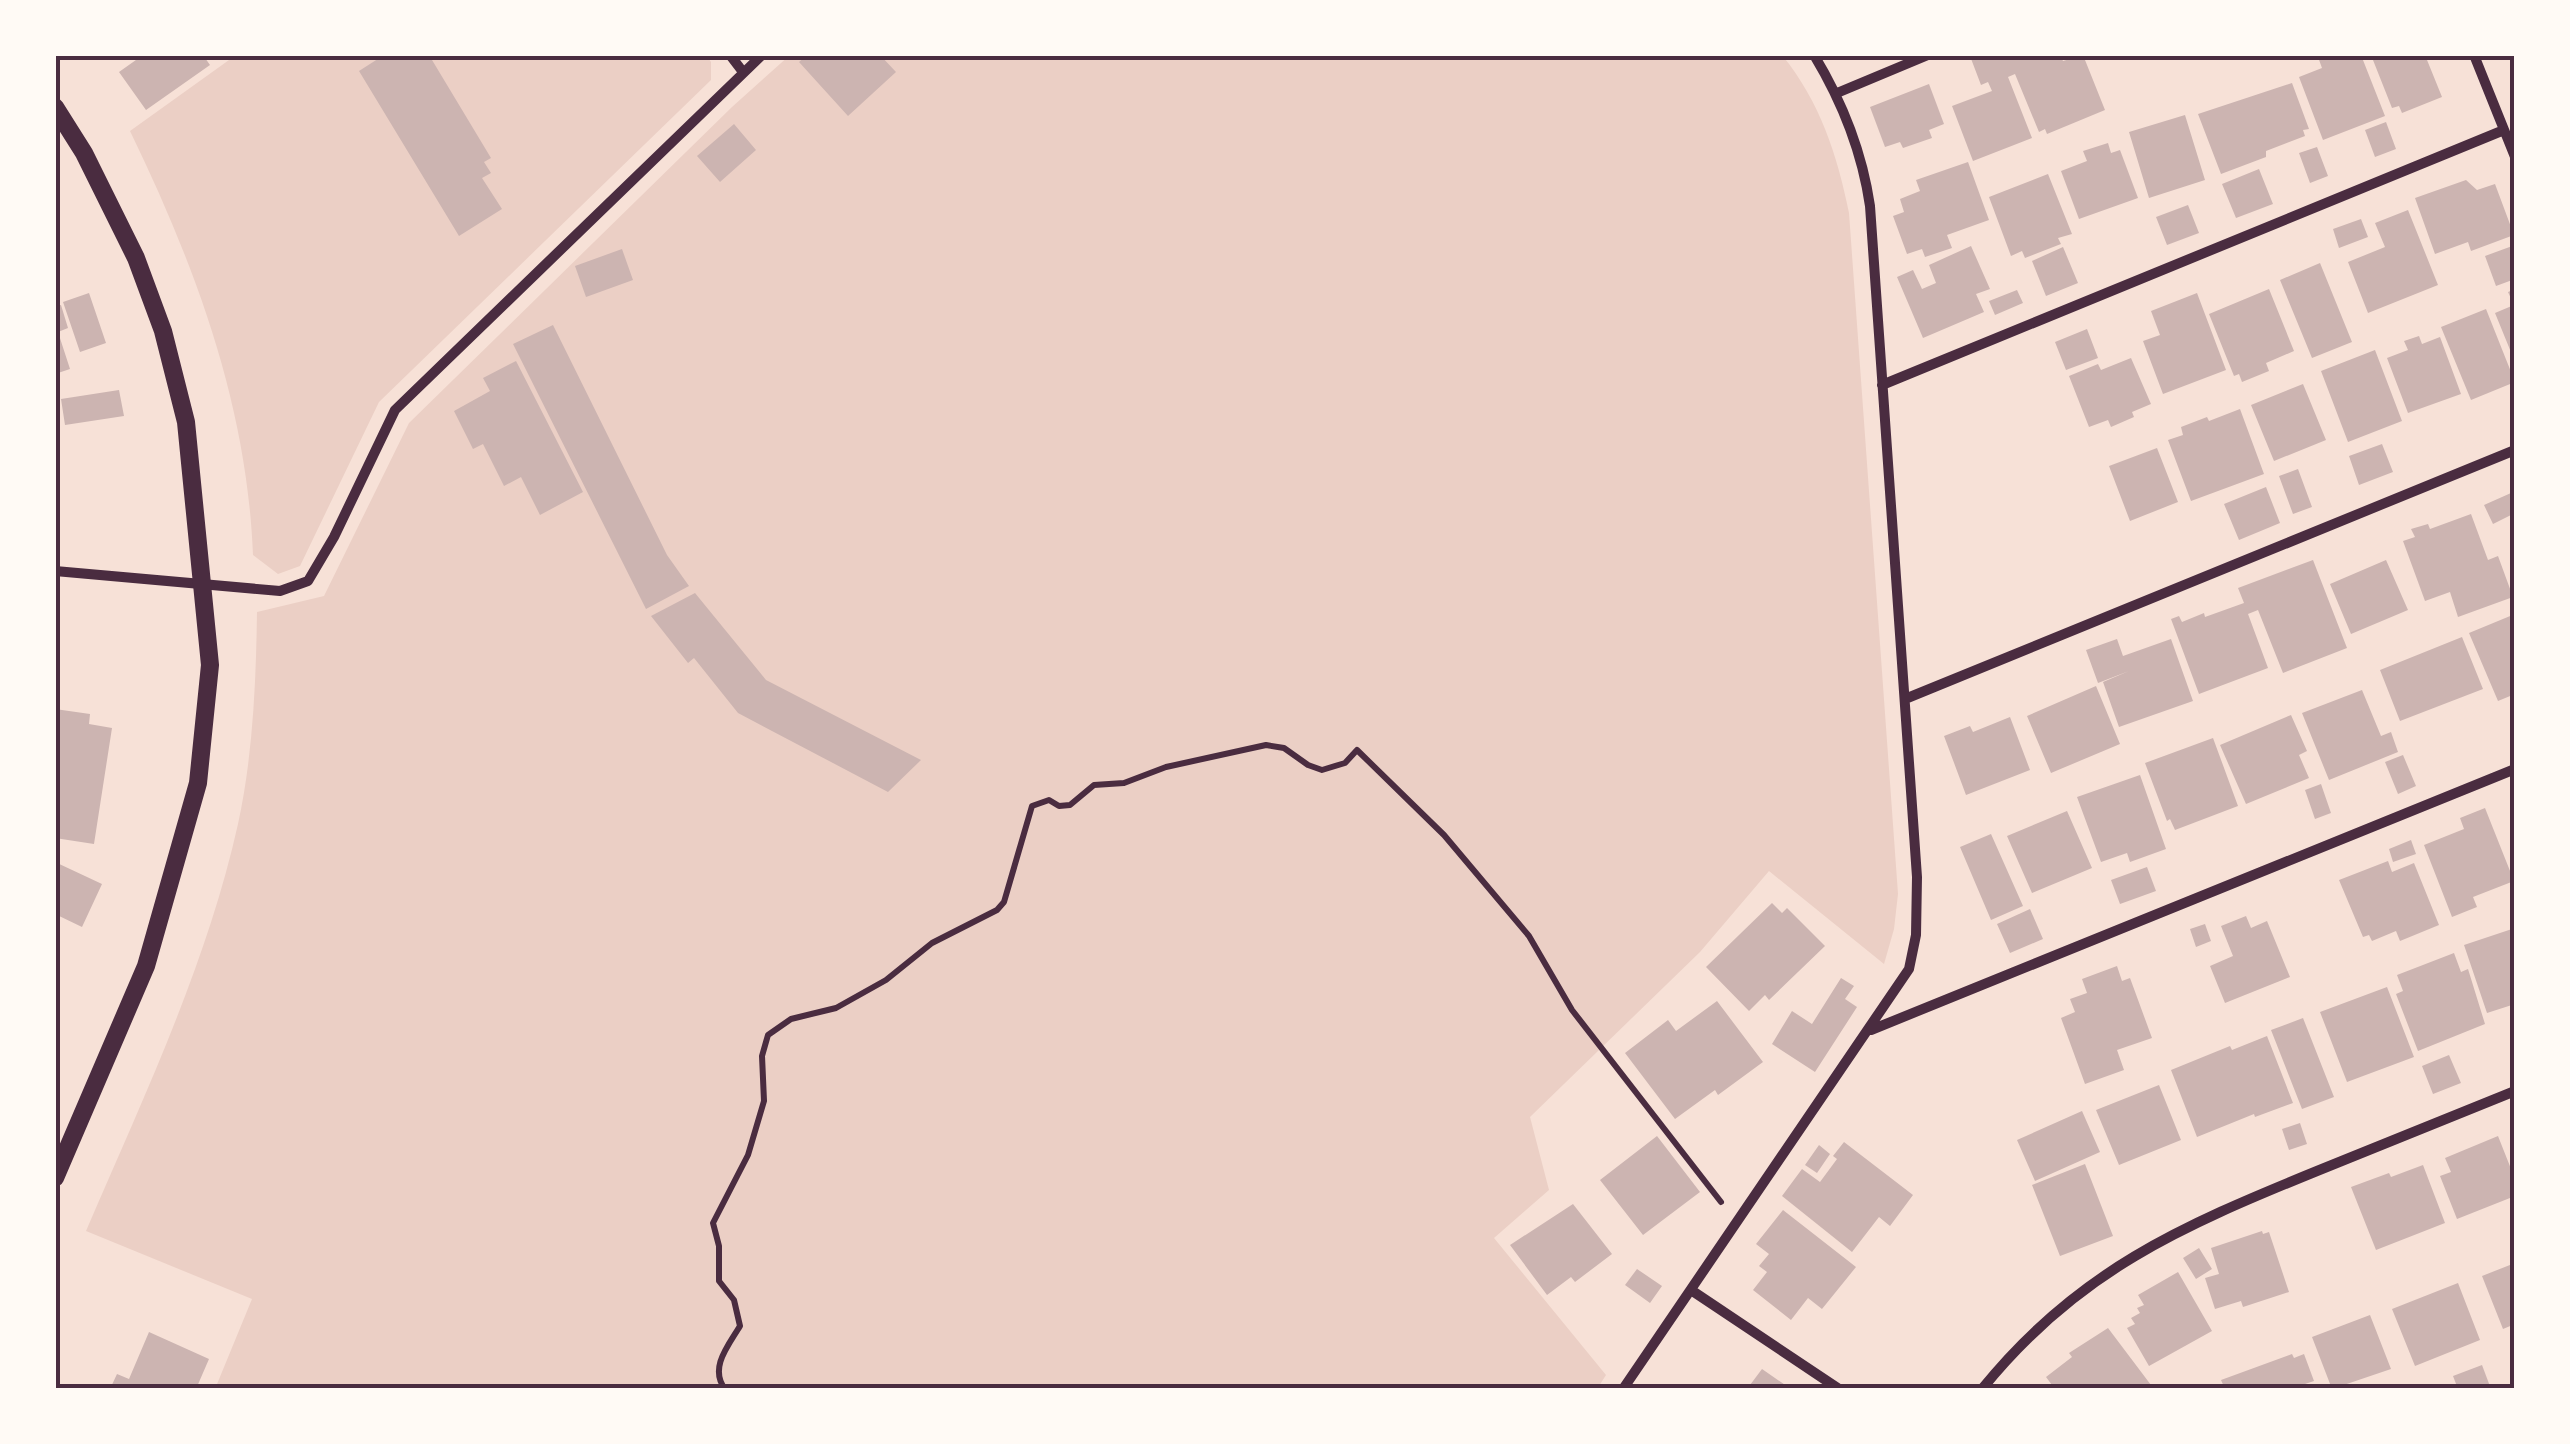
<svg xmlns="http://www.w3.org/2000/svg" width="2570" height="1444" viewBox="0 0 2570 1444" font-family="'Roboto Condensed',sans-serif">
<rect width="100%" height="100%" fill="#f7e1d7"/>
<path fill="#ebcfc5" d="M236,55h470l5,7v18l-332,322 -79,164 -22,8 -25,-19c-6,-151 -58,-290 -123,-424z
M790,55h992c38,47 55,99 67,158l49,681 -4,35 -10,35 -115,-93 -69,81 -170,165 19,73 -55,48 112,137 -9,14h-1382l37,-90 -166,-68c57,-133 120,-264 152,-407 15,-69 18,-142 19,-212l67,-16 85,-173 323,-316z"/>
<path fill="#ccb4b1" d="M143,55h60l7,10 -64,45 -27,-38z
M384,55h45l62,103 -7,4 7,11 -9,5 20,31 -43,27 -100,-165z
M807,55h73l16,17 -48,44 -49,-54z
M2006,55l1,3 53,-3 3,6 20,-6 22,55 -58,24 -2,-5 -6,3 -24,-58 -7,3 24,61 -59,23 -21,-55 40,-15 -4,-9 -7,3 -11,-29z
M2324,55h37l24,61 -62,24 -24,-63 23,-9 -4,-11z
M2371,55h54l17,42 -40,16 -3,-7 -7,2z
M2292,83l17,46 -6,1 2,6 -39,15v6l-45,17 -23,-60z
M1929,84l15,40 -15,6 3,8 -29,10 -3,-6 -15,5 -15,-40z
M2185,115l20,65 -56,18 -20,-66z
M2386,122l10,27 -21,8 -10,-27z
M734,124l22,26 -36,32 -23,-26z
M2108,143l3,10 9,-3 18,48 -59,21 -18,-48 26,-10 -4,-10z
M2317,147l11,29 -18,7 -11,-30z
M1968,162l21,58 -42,15 5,13 -27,9 -3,-8 -15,5 -14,-38 11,-4 -4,-13 20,-8 -4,-11z
M2259,169l14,35 -37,14 -14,-34z
M2048,174l24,60 -14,4 3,6 -36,14 -3,-7 -11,5 -22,-59z
M2466,180l11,10 18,-6 19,51 -43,16 -3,-9 -33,12 -20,-56z
M2188,205l11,28 -32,12 -11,-28z
M2408,210l30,75 -70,28 -20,-51 37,-15 -10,-24z
M2361,219l7,18 -29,11 -6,-19z
M2515,245v34l-19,7 -11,-30z
M1971,246l19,43 -14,5 8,18 -61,26 -26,-61 16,-7 9,19 14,-6 -7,-18z
M2063,247l15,36 -32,13 -14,-35z
M622,249l11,31 -47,17 -11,-31z
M2320,263l32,79 -40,16 -32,-78z
M2269,289l25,62 -28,12 3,8 -27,11 -3,-8 -5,2 -25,-62z
M2515,289v73l-20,-49 19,-8 -6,-13z
M2017,290l6,13 -28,12 -6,-14z
M89,293l17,50 -26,9 -17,-50z
M2197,293l29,77 -63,24 -20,-53 17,-6 -9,-24z
M61,305l7,23 -10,4 12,37 -15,5v-68z
M2486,309l29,73 -44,18 -30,-73z
M553,325l114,230 22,31 -43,23 -133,-265z
M2087,329l11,29 -32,12 -11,-28z
M2419,336l3,8 18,-7 21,57 -53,19 -21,-55 21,-8 -4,-9z
M2375,350l27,71 -54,21 -27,-71z
M2131,358l20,46 -19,8 2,5 -23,10 -3,-7 -19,7 -20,-51 29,-12 3,6z
M516,361l67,131 -43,23 -19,-38 -17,9 -21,-42 -10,5 -19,-38 36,-20 -7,-13z
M2303,384l23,56 -52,21 -23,-56z
M119,390l5,26 -59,9 -4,-26z
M2240,409l24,65 -73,27 -23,-61 15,-5 -2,-8 26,-10 2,4z
M2382,444l11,28 -34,13 -10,-29z
M2157,448l21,54 -48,19 -21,-55z
M2298,469l14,38 -19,7 -14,-38z
M2266,487l14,36 -41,17 -15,-36z
M2511,493l4,20 -22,11 -9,-19z
M2471,514l17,46 10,-4 15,41 -55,20 -8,-25 -25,9 -22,-60 12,-4 -4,-8 17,-5 2,5z
M2313,560l34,88 -64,25 -25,-63 -10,4 20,54 -69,26 -28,-75 8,-3 3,6 22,-9 1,4 39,-14 -6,-15z
M2386,560l22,50 -57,24 -21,-50z
M695,593l71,87 155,80 -33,32 -150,-79 -44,-55 -6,5 -37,-47z
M2515,614v80l-17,7 -29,-68z
M2462,637l21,52 -83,32 -20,-51z
M2117,639l6,17 48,-17 22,62 -74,26 -16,-45 26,-11 -31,12 -12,-33z
M2096,686l24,58 -69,29 -24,-57z
M2362,690l19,46 10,-4 7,20 -69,28 -27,-67z
M55,709l35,5 -1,10 23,4 -18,116 -39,-6z
M2291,715l16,36 -8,4 10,23 -63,26 -26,-59z
M2010,717l20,53 -64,25 -22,-59 26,-10 3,6z
M2213,738l25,68 -63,24 -5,-11 -3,2 -22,-58z
M2403,755l13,31 -18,8 -13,-32z
M2140,775l26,74 -36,13 -3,-9 -26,9 -24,-65z
M2321,784l10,29 -16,6 -10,-29z
M2485,808l29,73 -41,16 4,10 -25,10 -28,-72 40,-16 -4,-11z
M2067,811l25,57 -60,25 -25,-57z
M1991,834l32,72 -32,14 -31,-73z
M2411,840l5,14 -23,8 -4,-13z
M2388,861l4,11 22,-9 25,62 -39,16 -4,-10 -24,10 -3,-6 -6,2 -24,-57z
M55,862l47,22 -20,43 -27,-13z
M2147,867l9,24 -36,13 -9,-24z
M1772,903l10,10 5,-5 38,38 -56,54 -4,-5 -16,16 -43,-44z
M2030,909l13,30 -33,14 -13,-29z
M2246,916l5,12 16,-7 23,56 -65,26 -15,-37 23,-10 -12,-30z
M2205,924l6,17 -15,6 -6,-18z
M2515,928v76l-28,9 -23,-68z
M2454,953l7,19 7,-3 17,55 -67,27 -22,-57 7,-3 -6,-16z
M2117,966l5,15 8,-3 22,60 -35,12 7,20 -39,14 -24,-66 14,-6 -5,-13 17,-6 -5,-14z
M1841,978l13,8 -9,13 12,8 -42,65 -43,-28 20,-33 20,13z
M2387,987l27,70 -67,25 -27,-70z
M1717,1001l46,61 -45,33 -3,-5 -40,29 -50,-66 43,-33 8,11z
M2303,1018l31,79 -32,12 -31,-79z
M2267,1036l26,67 -38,14 -1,-3 -57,23 -26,-67 59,-24 2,4z
M2449,1055l12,28 -28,11 -11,-28z
M2159,1085l22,55 -62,25 -23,-55z
M2082,1111l18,41 -65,29 -18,-41z
M2300,1123l7,21 -18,6 -7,-21z
M1657,1136l43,56 -57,43 -43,-55z
M2498,1136l17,43v17l-58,23 -17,-43 11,-4 -6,-14z
M1844,1142l69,53 -23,31 -11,-9 -27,35 -70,-56 20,-27 18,13 17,-23 -4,-3z
M1819,1145l11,9 -13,19 -12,-8z
M2085,1164l28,72 -53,20 -28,-71z
M2423,1165l22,58 -69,27 -25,-63 38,-14 2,4z
M1573,1204l39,50 -37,28 -4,-5 -24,18 -37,-50z
M1783,1210l73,57 -34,42 -14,-11 -17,22 -38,-30 14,-18 -8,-6 10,-12 -13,-10z
M2262,1231l1,3 6,-2 20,60 -46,15 -2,-6 -26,8 -10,-31 14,-4 -8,-26z
M2199,1248l13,21 -16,10 -13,-21z
M2515,1263v61l-12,5 -21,-53z
M1637,1269l25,17 -12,17 -25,-18z
M2178,1272l34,59 -63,35 -22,-38 8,-4 -4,-6 9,-5 -3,-5 7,-3 -6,-10z
M2458,1283l22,57 -65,26 -23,-57z
M2370,1315l21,54 -59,20 -20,-52z
M2108,1328l46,61h-99l-9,-12 26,-20 -3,-4z
M149,1332l60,27 -13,30h-86l7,-15 12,5z
M2292,1354l2,4 10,-4 10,27 -9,3 2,5h-82l-4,-9z
M2482,1365l9,24h-33l-5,-13z
M1762,1369l29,20h-44z"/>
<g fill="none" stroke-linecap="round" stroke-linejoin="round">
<path stroke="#4a2c40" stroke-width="6" d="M67,56l1,-1
M725,1389c-16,-21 3,-43 15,-63l-6,-26 -15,-19v-35l-6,-23 35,-68 16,-54 -2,-45 6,-21 23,-16 45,-11 50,-28 46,-37 65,-33 7,-8 28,-96 17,-6 10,6 11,-1 24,-20 30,-2 42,-16 100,-22 18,3 24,17 14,5 23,-7 12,-13 87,85 85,101 43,74 149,192"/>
<path stroke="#4a2c40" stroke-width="10" d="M730,55l13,17
M2474,55l41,102
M1837,93l91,-38
M1882,385l622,-255
M55,571l225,20 28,-10 26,-44 61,-127 367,-355
M1905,699l610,-249
M1871,1030l644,-261
M1691,1290l148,99
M1623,1389l286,-420 7,-34 1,-58 -47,-671c-8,-55 -27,-103 -56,-151
M1982,1389c95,-118 200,-163 335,-218 66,-27 132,-54 198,-80"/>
<path stroke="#4a2c40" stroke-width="18" d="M55,107l29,46 52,105 27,73 23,91 24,243 -12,118 -52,183 -91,212"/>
</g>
<rect width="2570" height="1444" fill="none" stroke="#fffaf5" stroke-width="115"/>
<rect x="58" y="58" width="2454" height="1328" fill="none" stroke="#4a2c40" stroke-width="4"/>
</svg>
